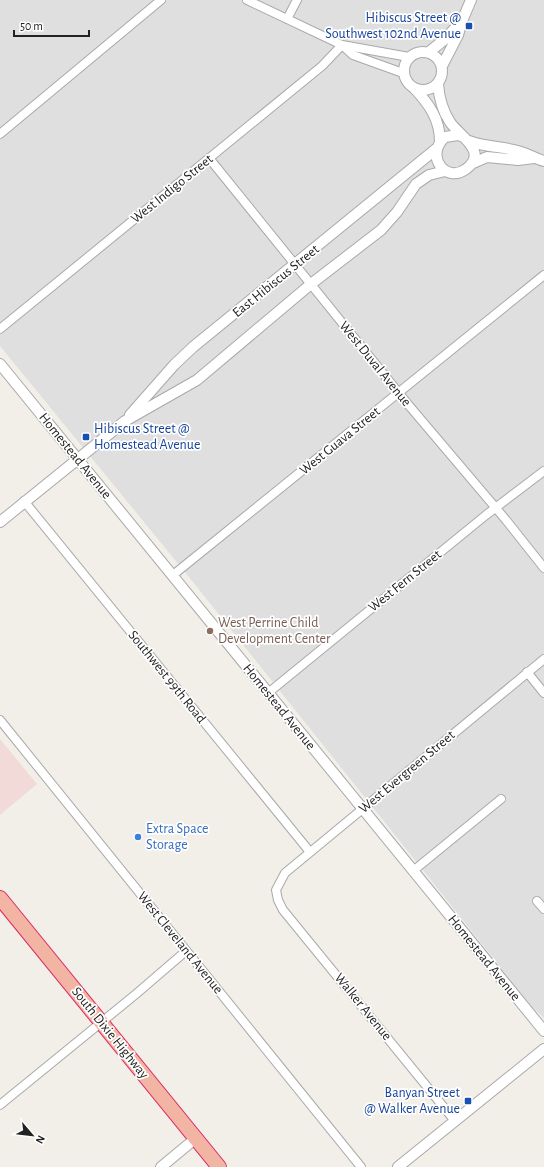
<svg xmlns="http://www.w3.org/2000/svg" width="544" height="1167" viewBox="0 0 544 1167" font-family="'Alegreya Sans',sans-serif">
<rect width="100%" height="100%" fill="#f2efe9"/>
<path fill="#e0dfdf" d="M0,0h544v1018l-11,-10 -340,-426 -193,-236z"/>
<path fill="#f2dad9" d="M0,739l37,45 -37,31z"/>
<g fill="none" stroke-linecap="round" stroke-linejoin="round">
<g stroke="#a9a9a9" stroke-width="10">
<path id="minor" d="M247,0l95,45 11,10 50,18
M287,19l10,-19
M342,45l67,12
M0,134l161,-134
M209,158l197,244 100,118 38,48
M0,329l322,-263 20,-21
M24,501l286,351
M173,575l371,-300
M527,672l17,21
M268,693l218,-178 58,-44
M0,720l361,447
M413,871l88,-72
M537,901l7,8
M0,1105l136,-111 50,-43
M455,1121l-172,-211 -5,-10 -2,-10 9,-17 259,-214"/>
</g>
<g stroke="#a9a9a9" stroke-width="12">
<path id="tertiary" d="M404 71a19 19 0 1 1 38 0a19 19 0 1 1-38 0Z
M429,52l15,-12 18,-19
M442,66l16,-31 4,-14 9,-21
M438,84c1,13 4,26 12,38 8,13 40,30 16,47 -20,15 -42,-13 -21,-32l13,-2 6,2
M414,88c15,16 26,31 26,54
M469,141c19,7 35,5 52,11 8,2 15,7 23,9
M471,164l16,-7 31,3 16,-2
M0,364l544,667
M130,415l44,-50 19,-18 243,-198
M0,522l125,-101 72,-41 114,-96 70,-54 16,-18 19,-28 13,-9 16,-4
M161,1167l35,-29
M398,1167l146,-118"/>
</g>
<g stroke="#dc2a67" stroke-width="16">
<path id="trunk" d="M0,898l219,269"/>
</g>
<use href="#minor" stroke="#fff" stroke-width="8"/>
<use href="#tertiary" stroke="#fff" stroke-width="10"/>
<use href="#trunk" stroke="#f2b4a3" stroke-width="14"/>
</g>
<g fill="#1a4fb4" stroke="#fff" stroke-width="1.5">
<rect x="465" y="22" width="8" height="8" rx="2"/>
<rect x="82" y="433" width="8" height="8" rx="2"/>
<rect x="464" y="1097" width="8" height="8" rx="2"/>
</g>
<circle fill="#8d6e63" stroke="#fff" stroke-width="1.5" cx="210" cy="631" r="4"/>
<circle fill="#3f7fe0" stroke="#fff" stroke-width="1.5" cx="138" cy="837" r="4"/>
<g text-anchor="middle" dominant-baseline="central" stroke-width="3.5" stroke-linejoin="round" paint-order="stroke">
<g font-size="14" fill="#164399" stroke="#fff" text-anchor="end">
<text x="461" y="18">Hibiscus Street @<tspan x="461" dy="16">Southwest 102nd Avenue</tspan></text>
<text x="94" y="429" text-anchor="start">Hibiscus Street @<tspan x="94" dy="16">Homestead Avenue</tspan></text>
<text x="460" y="1093">Banyan Street<tspan x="460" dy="16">@ Walker Avenue</tspan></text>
</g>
<g font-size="14" fill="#222" stroke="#fff">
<text transform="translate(172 189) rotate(-39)">West Indigo Street</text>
<text transform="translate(276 281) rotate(-39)">East Hibiscus Street</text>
<text transform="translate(375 364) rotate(51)">West Duval Avenue</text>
<text transform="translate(340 441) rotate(-39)">West Guava Street</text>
<text transform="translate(75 456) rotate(51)">Homestead Avenue</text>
<text transform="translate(405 581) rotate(-39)">West Fern Street</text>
<text transform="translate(167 677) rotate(51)">Southwest 99th Road</text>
<text transform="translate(279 707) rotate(51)">Homestead Avenue</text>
<text transform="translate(407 772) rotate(-40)">West Evergreen Street</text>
<text transform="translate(180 943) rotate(51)">West Cleveland Avenue</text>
<text transform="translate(484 958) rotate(51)">Homestead Avenue</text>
<text transform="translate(363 1007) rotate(51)">Walker Avenue</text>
<text transform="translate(110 1033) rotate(51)">South Dixie Highway</text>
</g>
<g font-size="14" fill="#785e54" stroke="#fff" text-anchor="start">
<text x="218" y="623">West Perrine Child<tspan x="218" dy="16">Development Center</tspan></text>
</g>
<g font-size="14" fill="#366cbe" stroke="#fff" text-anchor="start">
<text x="146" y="829">Extra Space<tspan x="146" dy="16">Storage</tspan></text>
</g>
</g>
<g transform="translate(32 1135) rotate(118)" stroke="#ffffff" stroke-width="3" paint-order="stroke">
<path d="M0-3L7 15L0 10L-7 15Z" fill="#222222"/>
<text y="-6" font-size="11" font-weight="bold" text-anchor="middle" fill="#222222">N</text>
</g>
<path d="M14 30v6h75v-6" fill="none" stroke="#222222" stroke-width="2"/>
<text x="20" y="30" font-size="12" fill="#222222" stroke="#ffffff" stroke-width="3" paint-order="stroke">50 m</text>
</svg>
